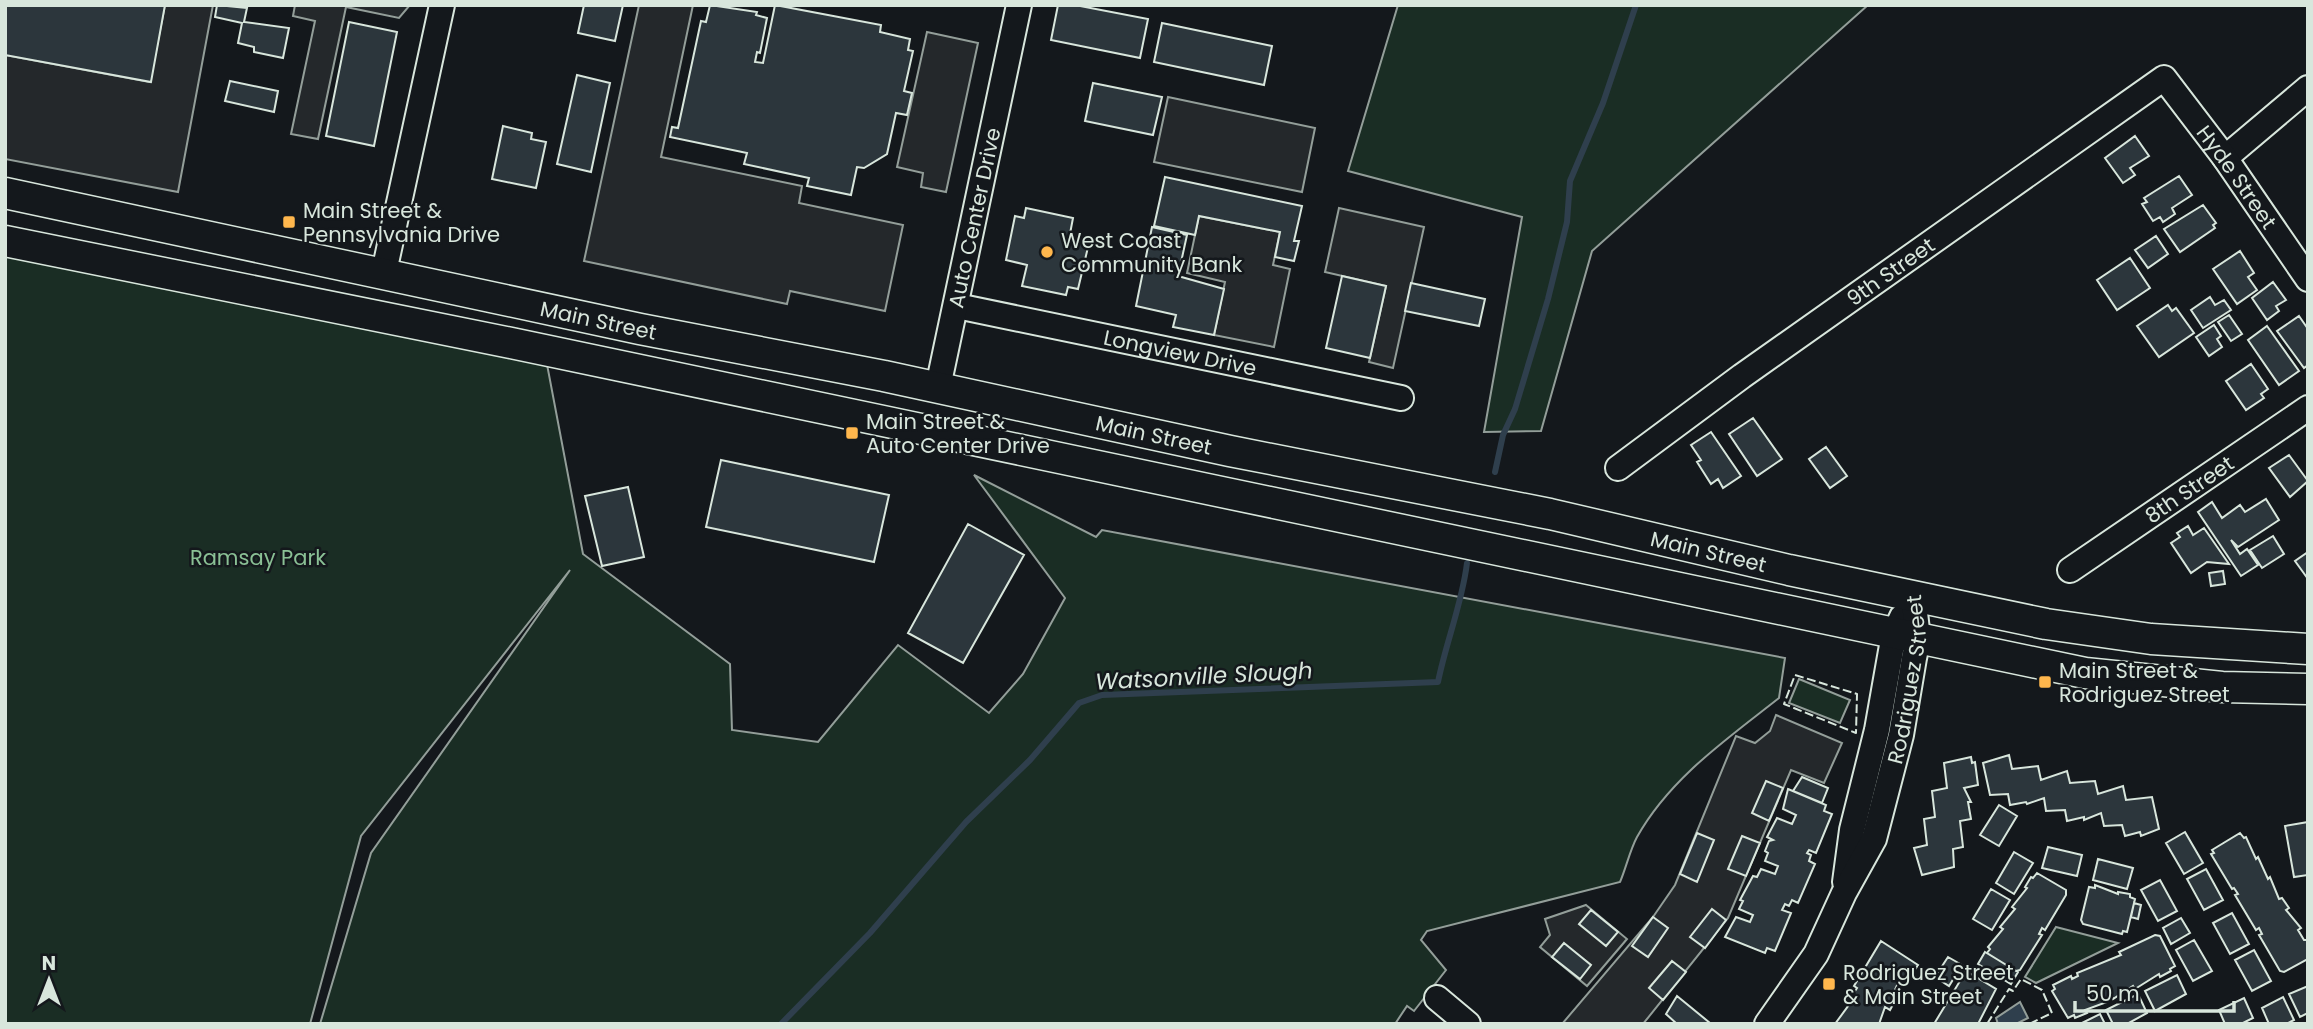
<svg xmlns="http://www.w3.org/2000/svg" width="2313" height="1029" viewBox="0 0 2313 1029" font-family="Poppins,sans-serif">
<rect width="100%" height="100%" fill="#14181c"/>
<path fill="#1a2d24" stroke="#939e99" stroke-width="2" d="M1398,5h470l-276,246 -51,180 -57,1 38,-215 -174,-46z
M5,247l541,112 37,195 147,110 2,66 86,12 80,-97 91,68 34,-39 42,-76 -91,-123 122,62 6,-7 683,128 -6,40c-52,41 -109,80 -142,139 -7,13 -11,31 -17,45l-193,49 -6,9 25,30 -32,41 -7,-5 -12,18h-1075l51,-171 199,-283 -209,266 -51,188h-305z
M1799,679l51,21 -10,23 -51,-20z
M2056,927l62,16 -82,40 -11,-6z"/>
<path fill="#24282b" stroke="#939e99" stroke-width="2" d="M165,5h48l-35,187 -173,-33v-104l145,27z
M295,5h115l-11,13 -53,-11 -28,132 -27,-5 24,-113 -22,-5z
M639,5h54l-32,152 141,29 -3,17 104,22 -18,86 -95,-20 -3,13 -203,-43z
M927,32l51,11 -32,149 -25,-5 2,-14 -26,-6z
M1168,97l147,31 -13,64 -148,-30z
M1339,208l85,19 -31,141 -24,-6 17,-76 -61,-14z
M1199,216l81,16 -7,33 17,4 -16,78 -60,-12 11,-53 -38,-9z
M1776,715l66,28 -18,40 -33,-13 -63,148 -85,106h-81l91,-107 22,-32 61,-149 19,7 15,-12z
M1586,905l41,34 -40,47 -47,-39 10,-12 -5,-16z"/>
<path fill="#2f3f4d" stroke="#939e99" stroke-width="2" d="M2020,1002l8,16 -12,6h-18l-2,-6z"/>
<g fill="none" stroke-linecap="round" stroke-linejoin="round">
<path stroke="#2f3f4d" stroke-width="6" d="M1495,472l8,-37 12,-26 33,-110 19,-77 3,-41 33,-78 33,-98
M781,1024l89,-91 96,-111 64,-62 49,-57 23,-8 336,-13c8,-40 24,-78 29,-119"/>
</g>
<path fill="#2c363c" stroke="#d8e6dc" stroke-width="2" d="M5,5h160l-14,77 -146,-27z
M217,5l30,3 -3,14 45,6 -6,30 -29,-6v-5l-16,-4 4,-20 -27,-6z
M584,5h39l-8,36 -37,-8z
M710,5l47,7 -1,3 11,3 -7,35 -3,-1 -2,10 8,1 12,-58 106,20 -1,7 30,7 -2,11 5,1 -9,40 8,2 -5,22 -11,-2 -9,41 -23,14 -7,-1 -6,28 -44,-9 2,-8 -65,-14 3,-11 -77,-16 2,-10 6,1 23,-107 5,1z
M1058,5h17l73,14 -8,39 -89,-18z
M349,22l48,10 -23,114 -48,-10z
M1162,23l110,23 -8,39 -110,-23z
M577,75l33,8 -19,89 -34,-8z
M230,81l48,10 -4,21 -49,-11z
M1093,83l69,14 -9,38 -68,-14z
M503,126l29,7 -1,6 15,3 -10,46 -44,-9z
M2135,136l14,20 -19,12 5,7 -12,8 -18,-25z
M2179,176l13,19 -20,13 3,6 -12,8 -3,-5 -7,4 -11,-17 5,-2 -3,-4z
M1165,177l137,29 -8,35h5l-5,20 -19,-4 5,-25 -81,-16 -4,19 -41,-9z
M2203,205l13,18 -3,2 2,3 -35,24 -16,-23z
M1026,208l47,10 -4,21 20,4 -11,46 -10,-2 -2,8 -44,-9 5,-21 -21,-5 9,-44 9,2z
M1152,227l35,8 -9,41 46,13 -10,46 -41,-8 3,-12 -40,-9z
M2156,236l12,18 -20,14 -13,-18z
M2240,251l14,22 -6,4 9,13 -20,14 -24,-35z
M2130,258l20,30 -33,22 -20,-30z
M1342,276l44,10 -16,72 -44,-10z
M2273,282l13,18 -10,6 3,5 -12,9 -15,-22z
M1411,283l74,16 -6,27 -74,-15z
M2210,297l5,8 9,-5 7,10 -28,18 -12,-18z
M2168,305l4,6 4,-3 18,25 -35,24 -22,-31z
M2229,315l13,19 -11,7 -13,-19z
M2299,316l9,13v36l-4,3 -27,-37z
M2214,325l7,11 -4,3 5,8 -13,9 -13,-19z
M2267,326l32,45 -20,14 -31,-45z
M2251,364l17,25 -7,5 3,4 -18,12 -20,-29z
M1753,418l29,41 -25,17 -28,-42z
M1711,432l30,44 -18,12 -5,-9 -7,5 -14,-22 4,-2 -10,-15z
M1826,447l21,29 -17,12 -21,-29z
M2289,455l19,26 -18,16 -21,-29z
M721,460l168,35 -15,67 -168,-35z
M628,487l16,70 -42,9 -17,-70z
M2266,499l13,21 -41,27 -7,-7 9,14 7,-5 11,16 -17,11 -43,-64 14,-10 10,16 18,-13 5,7z
M968,524l56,31 -61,108 -55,-30z
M2188,526l5,9 11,-7 25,36 -22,-2 -16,11 -20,-30 9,-6 -3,-4z
M2273,536l11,18 -22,14 -12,-18z
M2308,552v27l-13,-18z
M2223,571l2,13 -14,2 -2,-13z
M2009,755l3,14 26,-3 3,14 26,-9 3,12 25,-2 3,13 25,-8 3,14 26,-3 7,32 -18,7 -1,-4 -15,4 -3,-11 -18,1 -3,-13 -17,7v-3l-17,4 -2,-11 -19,1 -2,-13 -17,6 -1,-2 -16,3 -2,-11 -18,1 -7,-32z
M1971,757l1,6 3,-1 3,23 -14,3 7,14h-3l3,17 -11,2 3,26 -10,2 1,18 -32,8 -8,-27 13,-3 -3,-26 11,-2 -3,-26 15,-3 -3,-25z
M1802,777l26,11 -6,15 -29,-12z
M1766,781l17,7 -14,33 -17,-8z
M1788,789l38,16 -2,6 8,3 -16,39 -7,-3 -2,3 4,2 -2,6 6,3 -17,39 -6,-3 -3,6 -4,-2 -3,6 9,3 -16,38 -8,-3 -2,5 -40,-16 11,-20 14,5 3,-7 -14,-6 4,-8 -3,-1 13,-24 4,1 4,-8 14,5 3,-8 -13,-5 3,-8 -3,-2 4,-10 4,-1 -6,-3 10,-19 15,6 4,-9 -13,-6z
M1999,805l18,11 -18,30 -19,-11z
M2308,822v53l-14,2 -9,-51z
M2185,832l18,31 -19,11 -18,-31z
M1697,833l17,7 -17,42 -17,-8z
M2240,833l4,5 2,-1 10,22 2,-2 10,22 2,-2 9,22 3,-1 7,10 -3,2 15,18 -3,2 6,10h4v19l-24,13 -4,-1 -21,-36 3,-1 -3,-6 -3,2 -21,-35 3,-1 -4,-6 -2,1 -21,-35 3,-1 -2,-3z
M1742,836l18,7 -14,33 -18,-7z
M2048,847l34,8 -5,21 -35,-8z
M2014,852l19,11 -19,31 -18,-11z
M2098,859l35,9 -6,21 -34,-9z
M2206,869l17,31 -19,10 -17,-31z
M2037,873l29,17v5l-21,35 -3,-2 -3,6 3,1 -22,35 -4,1 -29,-18 3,-4 -2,-2 15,-18 -3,-2 15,-18 -3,-2 15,-19 -2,-1 6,-10 2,1z
M2160,880l17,31 -19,10 -17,-31z
M2095,885l23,9v-2l12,2v3l5,2 -8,33 -4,-1 -1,3 -39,-10 -2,-4 8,-33 6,1z
M1991,889l19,11 -18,30 -19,-11z
M2134,903l7,2 -3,14 -7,-2z
M1712,909l14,11 -21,28 -15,-11z
M1591,910l27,22 -12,14 -27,-22z
M2232,913l17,31 -19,10 -17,-31z
M1653,917l15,11 -20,29 -16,-11z
M2181,918l9,15 -19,11 -8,-16z
M2155,935l5,1 15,30 -5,3 1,2 -11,6 -1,-3 -24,15 -2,-3 -20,13 -1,-2 -6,3 1,2 -22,8 2,3 -12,5 -1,-3 -6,3 -16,-27 3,-2 -2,-4 18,-9 1,3 6,-3 -1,-3 44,-18 -2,-3z
M2194,940l18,31 -19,10 -17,-31z
M1881,941l37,24 -12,18 -6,-4 -7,15 4,3 -7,13 -5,-3 -6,17h-44l16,-22 -2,-2 8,-12 -3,-2z
M1564,943l27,22 -11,14 -28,-22z
M2254,950l17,31 -19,10 -17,-31z
M1985,952l33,20 -7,12 -33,-20z
M1948,957l14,8 -13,21 -14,-9z
M1672,961l14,11 -23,28 -14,-12z
M1966,971l30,18 -18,35h-44z
M2177,975l9,19 -31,17 -10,-20z
M2308,986v27l-8,4 -11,-23z
M2138,994l9,19 -20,11h-14l-7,-14z
M1677,996l33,27 -33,1 -11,-10z
M2283,997l11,23 -8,4h-17l-7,-16z
M2244,998l9,20 -12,6h-16l-6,-14z
M2100,1014l5,10h-25z"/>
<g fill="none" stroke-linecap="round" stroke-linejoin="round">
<g stroke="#d8e6dc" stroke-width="28">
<g id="minor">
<path d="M2225,158l83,-70"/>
<path d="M384,272l58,-267"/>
<path id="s1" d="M957,306l444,92"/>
<path id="s2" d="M938,387l81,-382"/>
<path id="s3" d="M1618,468l124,-92 422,-298 61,80 83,121"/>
<path id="s4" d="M2070,570l238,-162"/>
<path d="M1845,882l7,-52 25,-100 17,-96 8,-17"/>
<path d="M1437,998l31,26"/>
<path id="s5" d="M1767,1024l49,-70 28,-61 30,-54 27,-104 13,-77 4,-19 -5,-44"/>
</g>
</g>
<g stroke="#d8e6dc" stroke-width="33">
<g id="major">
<path id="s6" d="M5,193l635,136 244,47 346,75 320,63 239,56 257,54 105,15 157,10"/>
<path d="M5,241l506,102 1574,330 137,14 86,2"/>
</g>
</g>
<use href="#minor" stroke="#14181c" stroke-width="24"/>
<use href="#major" stroke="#14181c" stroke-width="30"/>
<path stroke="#d8e6dc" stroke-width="2" stroke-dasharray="9 3.5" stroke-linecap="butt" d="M1795,675l62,19 -1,39 -72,-29z
M1987,1024l22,-35 4,2 8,-12 21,11 10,23 -23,11"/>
</g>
<g fill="#ffb74d" stroke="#14181c" stroke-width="2.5">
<rect x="282" y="215" width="14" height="14" rx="3.5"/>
<circle cx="1047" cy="252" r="7"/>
<rect x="845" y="426" width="14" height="14" rx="3.5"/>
<rect x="2038" y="675" width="14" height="14" rx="3.5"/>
<rect x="1822" y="977" width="14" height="14" rx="3.5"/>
</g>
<g text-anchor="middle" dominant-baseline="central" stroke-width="5" stroke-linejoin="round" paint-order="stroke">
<g font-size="21" fill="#d8e6dc" stroke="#14181c">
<text stroke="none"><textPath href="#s3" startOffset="794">Hyde Street</textPath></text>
<text stroke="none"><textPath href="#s2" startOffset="173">Auto Center Drive</textPath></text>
<text stroke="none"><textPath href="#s3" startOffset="336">9th Street</textPath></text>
<text stroke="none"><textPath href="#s6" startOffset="607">Main Street</textPath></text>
<text stroke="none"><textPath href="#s1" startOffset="228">Longview Drive</textPath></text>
<text stroke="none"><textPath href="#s6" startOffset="1174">Main Street</textPath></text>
<text stroke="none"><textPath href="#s4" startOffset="144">8th Street</textPath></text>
<text stroke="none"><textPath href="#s6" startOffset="1741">Main Street</textPath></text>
<text stroke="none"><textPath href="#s5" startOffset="378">Rodriguez Street</textPath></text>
</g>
<g font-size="21" fill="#d8e6dc" stroke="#14181c" text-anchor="start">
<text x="303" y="210">Main Street &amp;<tspan x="303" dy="24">Pennsylvania Drive</tspan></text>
<text x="1061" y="240">West Coast<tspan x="1061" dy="24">Community Bank</tspan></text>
<text x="866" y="421">Main Street &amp;<tspan x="866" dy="24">Auto Center Drive</tspan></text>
<text x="2059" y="670">Main Street &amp;<tspan x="2059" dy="24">Rodriguez Street</tspan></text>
<text x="1843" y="972">Rodriguez Street<tspan x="1843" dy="24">&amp; Main Street</tspan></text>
</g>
<g font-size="21" fill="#8ac095" stroke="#14181c">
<text x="258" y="557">Ramsay Park</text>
</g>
<g font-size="23" font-style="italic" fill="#d8e6dc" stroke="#14181c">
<text transform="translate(1204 676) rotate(-3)">Watsonville Slough</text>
</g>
</g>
<rect width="2313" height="1029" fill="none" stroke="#d8e6dc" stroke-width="14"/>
<g transform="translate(49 980)" stroke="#14181c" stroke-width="5" paint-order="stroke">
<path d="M0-5L12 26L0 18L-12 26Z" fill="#d8e6dc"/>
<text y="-10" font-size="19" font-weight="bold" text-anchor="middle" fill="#d8e6dc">N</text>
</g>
<path d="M2075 1001v10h159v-10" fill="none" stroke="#d8e6dc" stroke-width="3.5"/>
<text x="2086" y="1001" font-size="21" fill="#d8e6dc" stroke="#14181c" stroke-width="5" paint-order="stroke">50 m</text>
</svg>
